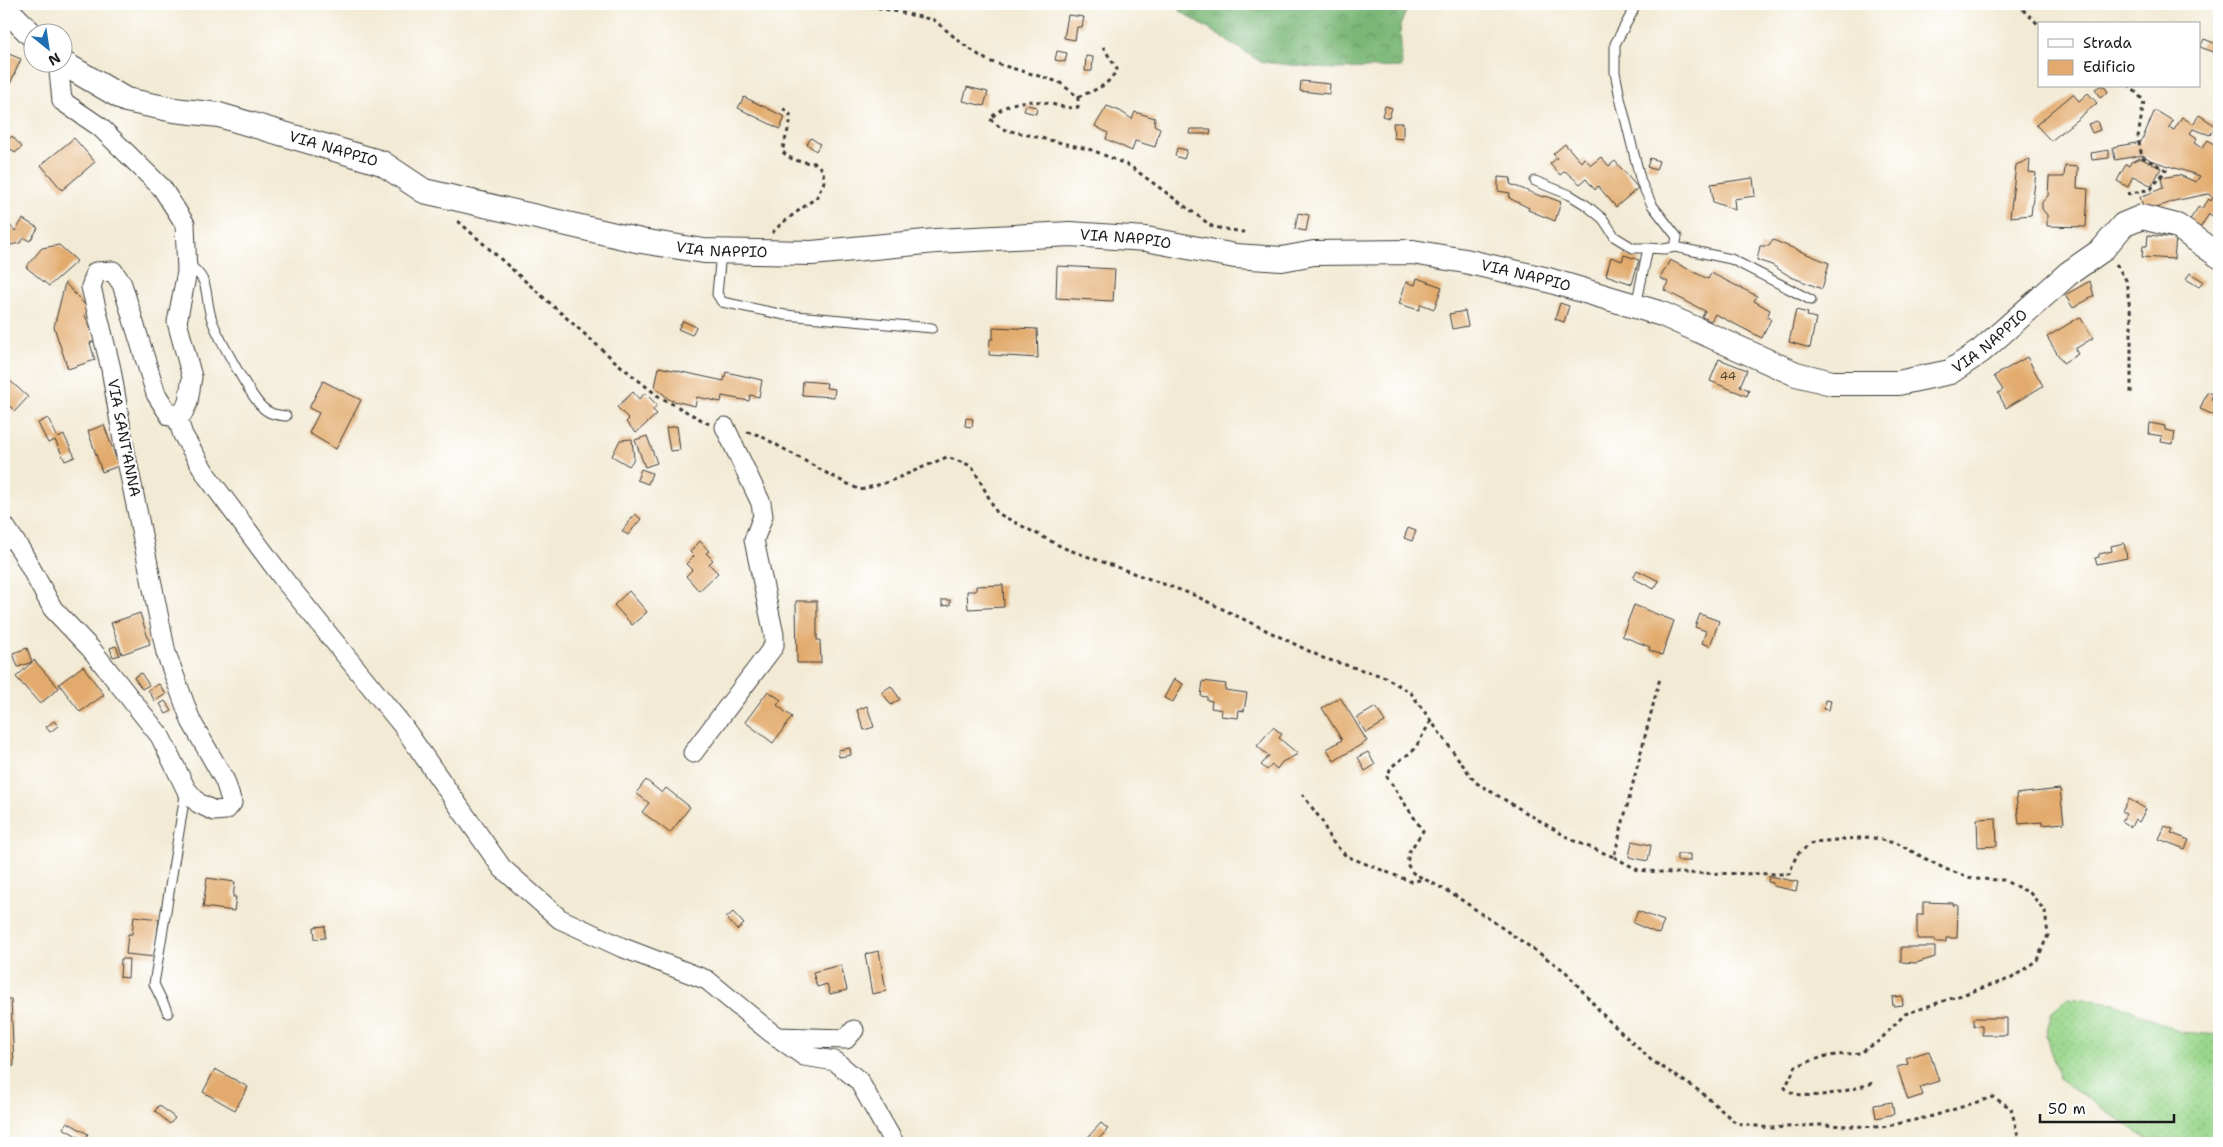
<svg xmlns="http://www.w3.org/2000/svg" width="2223" height="1147" viewBox="0 0 2223 1147" font-family="'Shantell Sans',sans-serif">
<defs>
<pattern id="grass-dots" width="8" height="8" patternUnits="userSpaceOnUse" patternTransform="scale(1.25)"><rect width="8" height="8" fill="#99d68b"/><path d="M2 2h.1M6 6h.1" fill="none" stroke="#83b777" stroke-width="1.8" stroke-linecap="round"/></pattern>
<pattern id="forest-crowns" width="20" height="18" patternUnits="userSpaceOnUse" patternTransform="scale(1.25)"><rect width="20" height="18" fill="#7ab777"/><path d="M2 6a3 3 0 1 1 6 0M12 15a3 3 0 1 1 6 0" fill="none" stroke="#639461"/></pattern>
</defs>
<rect width="100%" height="100%" fill="#fff"/>
<filter id="ink" filterUnits="userSpaceOnUse"><feTurbulence type="fractalNoise" baseFrequency=".02" numOctaves="2"/><feDisplacementMap in="SourceGraphic" scale="10" xChannelSelector="R" yChannelSelector="G"/><feConvolveMatrix kernelMatrix="1 2 1 2 8 2 1 2 1" color-interpolation-filters="sRGB"/></filter>
<filter id="wash" filterUnits="userSpaceOnUse"><feTurbulence type="fractalNoise" baseFrequency=".0096" numOctaves="4" result="noise"/><feDisplacementMap in="SourceGraphic" scale="20" xChannelSelector="R" yChannelSelector="G"/><feGaussianBlur stdDeviation="1.12" result="paint"/><feColorMatrix in="noise" values="0 0 0 0 0 0 0 0 0 0 0 0 0 0 0 0 0 1.4 0 .05"/><feComposite in="paint" operator="in"/></filter>
<g filter="url(#wash)">
<rect width="100%" height="100%" fill="#f2ead4"/>
<path fill="url(#grass-dots)" stroke="#5a7954" d="M2069,997l46,6 65,29 39,3v108h-65l-95,-64 -13,-44 6,-24z"/>
<path fill="url(#forest-crowns)" stroke="#4b6a4a" d="M1182,4h227l-9,22 2,41 -69,2 -72,-7 -81,-51z"/>
<g id="blocks">
<path fill="#e2aa6c" d="M1068,15l16,2 -2,10h-5l-2,13 -11,-2z
M2204,39l15,6v9l-19,-7z
M1057,51l10,2 -2,9 -10,-2z
M4,52l17,7 -11,25 -6,-3z
M1086,56l7,1 -1,14h-7z
M1301,81l29,3 -1,10 -29,-3z
M2100,86h4l4,6 -8,6 -5,-9z
M967,87l21,5 -4,14 -21,-5z
M2088,93l9,10 -46,38 -15,-16 37,-31 6,7z
M744,97l41,20 -5,12 -42,-21z
M1026,105l11,2 -1,7 -12,-3z
M1107,106l13,5 12,8 3,-7 20,6 -1,7 6,3 -5,19 -20,-6 -3,10 -26,-12 2,-6 -13,-7z
M1385,106l7,2 -3,10 -7,-2z
M2155,110l18,11 -4,6 5,3 8,-13 11,7 6,-9 17,11 -6,9 -17,-6 -3,4 7,5 -3,5 8,5 6,-8 7,5 4,-6v68l-6,9 -4,-2 -11,17 -11,-7 12,-18 3,3 7,-10 2,2 2,-4 -5,-3 -34,7 -29,11 -5,-15 23,-9 -2,-10 18,-3 17,7 4,-6 -50,-16 -7,-5 -28,5 -2,-13 28,-5z
M2097,121l3,9 -8,3 -4,-9z
M1393,123h10v16l-9,-1z
M1190,129h21l-1,5h-21z
M12,136l10,11 -7,6 -10,-10z
M74,138l21,24 -33,28 -21,-25z
M811,138l9,6 -4,7 -9,-7z
M1565,144l16,18 3,-4 7,7 10,-8 8,9 6,-5 23,27 -22,19 -18,-21 -3,4 -9,-11 -6,5 -15,-13 -5,4 -10,-11 7,-6 -4,-4z
M1177,148l10,2 -3,9 -9,-3z
M2109,150v8l-17,2 -1,-7z
M1650,158l9,3 -3,9 -9,-3z
M2140,158l21,10 -9,18 -19,-10 -5,11 -11,-6 9,-17 3,2 2,-4z
M2030,159l-1,13 7,1 -5,42 -21,2 6,-52z
M2065,166l13,1 -1,21 11,1 -2,38 -39,-1v-11l-5,-6v-7l6,-6 1,-19h15z
M1498,177l13,1 -1,6 33,13 2,-1 16,6 -6,19 -27,-11 1,-2 -20,-10 1,-5 -12,-2z
M1753,178l2,18 -21,3 1,11 -22,-8 -2,-18z
M1298,213l11,2 -3,16 -11,-2z
M4,219l11,12 8,-12 15,9 -8,13 -6,-3 -4,5 -14,3 -2,-2z
M2148,235l28,3 -2,21 -32,-2 1,-11h4z
M1773,240l56,23 -7,26 -31,-12 -19,-12 -15,-5 3,-14h9z
M59,245l18,16 -28,25 -23,-19 16,-19z
M1624,255l15,5 -7,24 -26,-9 5,-18 11,4z
M1670,260l38,19 3,-6 46,23 -3,5 16,9 -3,7 4,2 -9,19 -47,-24 -4,7 -9,-4 3,-6 -41,-21 4,-8 -8,-4z
M1057,266l58,3 -2,32 -57,-3z
M2190,273l13,8 -4,6 -13,-8z
M1417,278l25,9 -8,22 -13,-5 -2,6 -20,-6 7,-22 9,3z
M2090,281l4,15 -21,12 -8,-13z
M65,283l23,25 -3,7 10,26 -5,2 5,17 -27,9 -14,-42z
M1560,303l9,3 -5,16 -9,-3z
M1796,310l12,3 -1,3 9,2 -6,30 -21,-6z
M1465,311l3,15 -16,3 -3,-15z
M2080,317l13,21 -18,11 3,5 -15,9 -16,-26z
M683,321l13,6 -4,8 -14,-6z
M993,327l44,2 1,29 -49,-3 1,-16h3z
M2027,357l16,29 -37,22 -8,-15 5,-3 -9,-14z
M1719,359l28,11 -7,16 9,4 -2,6 -37,-15z
M659,367l65,14 2,-9 36,8 -3,17 -9,-2 -1,6 -27,-5 -1,6 -24,-5 -2,9 -25,-6 -15,-13z
M5,376l23,21 -13,14 -11,-10z
M323,381l38,19 -25,49 -27,-16 10,-20 -10,-5z
M803,381l24,2 -1,5 9,1 -1,8 -32,-2z
M633,392l6,7 6,-6 12,12 -4,5 4,4 -21,19 -10,-11 3,-3 -12,-12z
M2207,392l6,2 -2,5 8,4 -5,12 -14,-6z
M48,418l10,20 6,-3 11,22 -10,4 -10,-21 -7,3 -10,-20z
M966,418l7,1 -1,8 -7,-1z
M2150,423l15,3v4l10,2 -2,12 -12,-2 1,-6 -13,-2z
M104,425l15,41 -17,6 -14,-41z
M677,426l3,24 -10,1 -4,-23z
M647,436l10,27 -12,4 -10,-27z
M632,439l2,20 -5,7 -17,-10 8,-16z
M641,469l11,4 -4,11 -11,-4z
M635,514l6,5 -13,16 -6,-4z
M1408,528l8,3 -4,10 -8,-3z
M700,541l9,10 -3,2 7,7 -4,4 9,9 -19,18 -13,-15 6,-6 -6,-6 8,-8 -4,-4z
M2124,543l3,15 -30,6 -2,-6 4,-1v-3l13,-3 -1,-5z
M1637,570l22,11 -5,8 -21,-11z
M1003,585l1,22 -36,2 -1,-18h9v-5z
M629,591l18,21 -15,13 -18,-20z
M942,600h8v5l-8,1z
M796,601h21v39h3l1,23h-24z
M1634,605l40,16 -12,34 -13,-5 1,-3 -28,-11z
M140,613l10,31 -28,10 -11,-31z
M1700,614l19,7 -9,25 -8,-3 4,-12 -11,-4z
M116,646l4,9 -7,2 -3,-9z
M27,648l5,14 2,-2 25,28 -19,16 -24,-27 16,-15 -14,5 -5,-14z
M83,666l21,29 -24,17 -21,-28z
M141,673l8,12 -7,4 -8,-12z
M1174,679l9,5 -10,18 -9,-4z
M1203,681l23,3 -1,6 22,3 -3,18 -5,-1 -1,8 -17,-2 1,-6 -11,-2 1,-7 -5,-1v-3l-6,-1z
M159,684l7,10 -11,7 -7,-11z
M891,686l9,13 -9,6 -9,-13z
M768,691l13,9 -4,5 15,12 -19,26 -28,-21z
M1340,697l27,44 -33,20 -7,-12 15,-9 -20,-32z
M1825,700l6,1 -2,9 -5,-1z
M165,701l7,10 -6,3 -6,-10z
M867,706l7,21 -10,3 -7,-20z
M1376,707l9,15 -19,11 -9,-15z
M54,721l4,5 -8,6 -4,-5z
M1273,727l9,7 -3,4 19,16 -16,8 -5,7 -5,-4 -5,5 -6,-5 8,-9 -12,-10z
M850,748l1,7 -12,2 -1,-7z
M1368,752l7,13 -10,6 -7,-14z
M646,780l16,13 4,-5 24,19 -20,26 -28,-21 7,-9 -13,-10z
M2060,789l4,34 -22,2v-3l-23,2 -3,-30z
M2129,799l17,10 -7,13 -4,-3 -4,8 -9,-6 4,-7 -4,-2z
M1996,818l1,28 -19,1 -1,-28z
M2165,826l8,3 -2,4 18,7 -4,9 -26,-10z
M1632,841l19,4 -3,16 -19,-4z
M1677,854h13v7h-13z
M1769,876l29,6 -2,9 -23,-5v-3l-5,-1z
M207,878l28,4 -2,15h3l-2,14 -31,-4z
M1923,902l30,1v2h5l-1,33h-11v4h-12l1,-3h-18v-24h6z
M1638,911l26,10 -5,13 -26,-11z
M733,912l11,12 -7,6 -11,-12z
M134,916l25,3 -4,38 -29,-3 2,-20h4z
M325,926v12l-10,1 -1,-12z
M1901,947h34v10l-19,6 -15,-1z
M879,951l7,40 -14,3 -7,-40z
M121,959h8l-1,19 -8,-1z
M841,965l6,25 -17,4 -3,-10 -10,3 -4,-15z
M1902,996l1,9 -10,1 -1,-9z
M4,999h7l3,67h-10z
M1974,1018h33v17h-25v-9h-8z
M1929,1051l10,30 -19,6 3,8 -15,5 -11,-33 11,-3 -2,-6z
M215,1069l33,18 -13,23 -32,-18z
M1892,1102l2,12 -18,4 -2,-13z
M159,1105l16,13 -5,6 -15,-13z
M67,1122l21,12 -4,6 -21,-12z
M1101,1123l7,6 -13,14 -7,-6z"/>
</g>
</g>
<g filter="url(#ink)">
<use href="#blocks" fill-opacity="0" stroke="#3c3b38" stroke-width="1"/>
<g fill="none" stroke-linecap="round" stroke-linejoin="round">
<g stroke="#3c3b38" stroke-width="11">
<path id="service" d="M1633,11l-18,33v28l5,26 21,84 11,23 25,32 -2,10 -11,2 -16,-1 -12,58
M1535,181l35,14 16,10 17,14 12,18 18,11h15
M1675,247l56,12 80,41
M721,253l-4,41 5,8 63,13 147,13
M187,263c26,19 16,31 25,57 5,15 39,77 50,87 7,7 14,8 24,9
M168,1013l-14,-29 32,-195"/>
</g>
<g stroke="#3c3b38" stroke-width="21">
<path id="minor" d="M176,414l7,21 24,41 78,105 117,144 100,143 58,51 61,28 86,33 62,51 35,25 31,5 24,20 35,62
M4,525l18,27 31,57 38,40 69,87 26,53 12,14 16,8 12,-1 6,-7 -7,-22 -34,-60 -25,-68 -42,-207 -13,-77 -20,-82 5,-15 17,-1 9,13 34,110 14,22 13,-3 5,-11 4,-25 -15,-55 10,-50 -2,-48 -23,-36 -62,-61 -38,-26 -4,-39
M693,753l81,-107v-11l-20,-95 9,-24 -2,-13 -36,-76
M777,1037l69,2 8,-9"/>
</g>
<g stroke="#3c3b38" stroke-width="26">
<g id="tertiary">
<path d="M4,11l9,5 19,19"/>
<path id="s1" d="M61,62l65,38 48,10 45,5 163,48 42,28 217,50 63,10 108,2 124,-12 134,-7 76,5 89,17 47,3 32,-6 99,-1 52,9 83,19 114,34 134,60 36,9h66l52,-11 31,-21 88,-78 33,-23 21,-25 19,-8 35,9 42,30"/>
</g>
</g>
<path stroke="#3c3b38" stroke-width="3" stroke-dasharray="4 4" stroke-linecap="butt" d="M862,4l72,16 30,25 24,16 71,21 19,15v10c-10,2 -18,-1 -27,-3 -23,-6 -44,-3 -61,15l12,10 90,21 38,16 83,61 30,5 3,4
M2017,4l22,21
M1078,97c17,-7 31,-11 39,-28l-14,-22
M2127,194l24,-5 15,-19 -24,-13 -4,-20 6,-36 -14,-15
M458,221l159,142 41,33 51,28
M772,233l10,-10 35,-26 7,-15 -1,-12 -8,-7c-14,-1 -23,-1 -33,-12l8,-28v-9l-10,-8
M2116,264l10,16 5,37v78
M747,432l12,3 71,40 30,15 28,-8 59,-25 25,9 25,47 67,35 130,47 129,63 62,19 26,16 64,89 97,58 42,17 46,-179
M1431,721l-17,29 -23,17 -4,10 36,54 -14,21 -2,12 6,9 40,21 112,77 41,47 45,42 50,32 35,31 34,5 50,-3 62,2 51,-11 60,-19 18,11 9,35
M1302,794l20,27 8,18 16,17 66,26 11,-3
M1614,857l24,13 33,3 118,1 8,-20 17,-12 56,-5 28,7 47,25 29,10 29,1 27,13 15,18 3,24 -11,25 -25,18 -107,36 -26,27 -19,12 -34,3 -30,10 -11,22c19,17 69,1 91,-6"/>
<use href="#service" stroke="#fff" stroke-width="9"/>
<use href="#minor" stroke="#fff" stroke-width="19"/>
<use href="#tertiary" stroke="#fff" stroke-width="24"/>
</g>
</g>
<g text-anchor="middle" dominant-baseline="central" stroke-width="4" stroke-linejoin="round" paint-order="stroke">
<g font-size="12" fill="#4e4030">
<text x="1728" y="376">44</text>
</g>
<g font-size="15" fill="#1c1c1c" stroke="#fff">
<text stroke="none"><textPath href="#s1" startOffset="289">VIA NAPPIO</textPath></text>
<text stroke="none"><textPath href="#s1" startOffset="1099">VIA NAPPIO</textPath></text>
<text stroke="none"><textPath href="#s1" startOffset="694">VIA NAPPIO</textPath></text>
<text stroke="none"><textPath href="#s1" startOffset="1504">VIA NAPPIO</textPath></text>
<text stroke="none"><textPath href="#s1" startOffset="1999">VIA NAPPIO</textPath></text>
<text transform="translate(124 438) rotate(79)">VIA SANT'ANNA</text>
</g>
</g>
<rect width="2223" height="1147" fill="none" stroke="#fff" stroke-width="20"/>
<rect x="2038" y="22" width="162" height="65" fill="#ffffff" stroke="#a4a4a4"/>
<rect x="2048" y="39" width="25" height="8" fill="#ffffff" stroke="#a4a4a4"/>
<text x="2083" y="48" font-size="15" fill="#1c1c1c">Strada</text>
<rect x="2048" y="60" width="25" height="15" fill="#e2aa6c" stroke="#a4a4a4"/>
<text x="2083" y="72" font-size="15" fill="#1c1c1c">Edificio</text>
<g transform="translate(48 48) rotate(150)"><circle r="24" fill="#ffffff" stroke="#a4a4a4"/>
<path d="M0-4L9 19L0 12L-9 19Z" fill="#1f6fb2"/>
<text y="-8" font-size="14" font-weight="bold" text-anchor="middle" fill="#1c1c1c">N</text>
</g>
<path d="M2040 1114v8h134v-8" fill="none" stroke="#1c1c1c" stroke-width="2.5"/>
<text x="2048" y="1114" font-size="15" fill="#1c1c1c" stroke="#ffffff" stroke-width="4" paint-order="stroke">50 m</text>
</svg>
